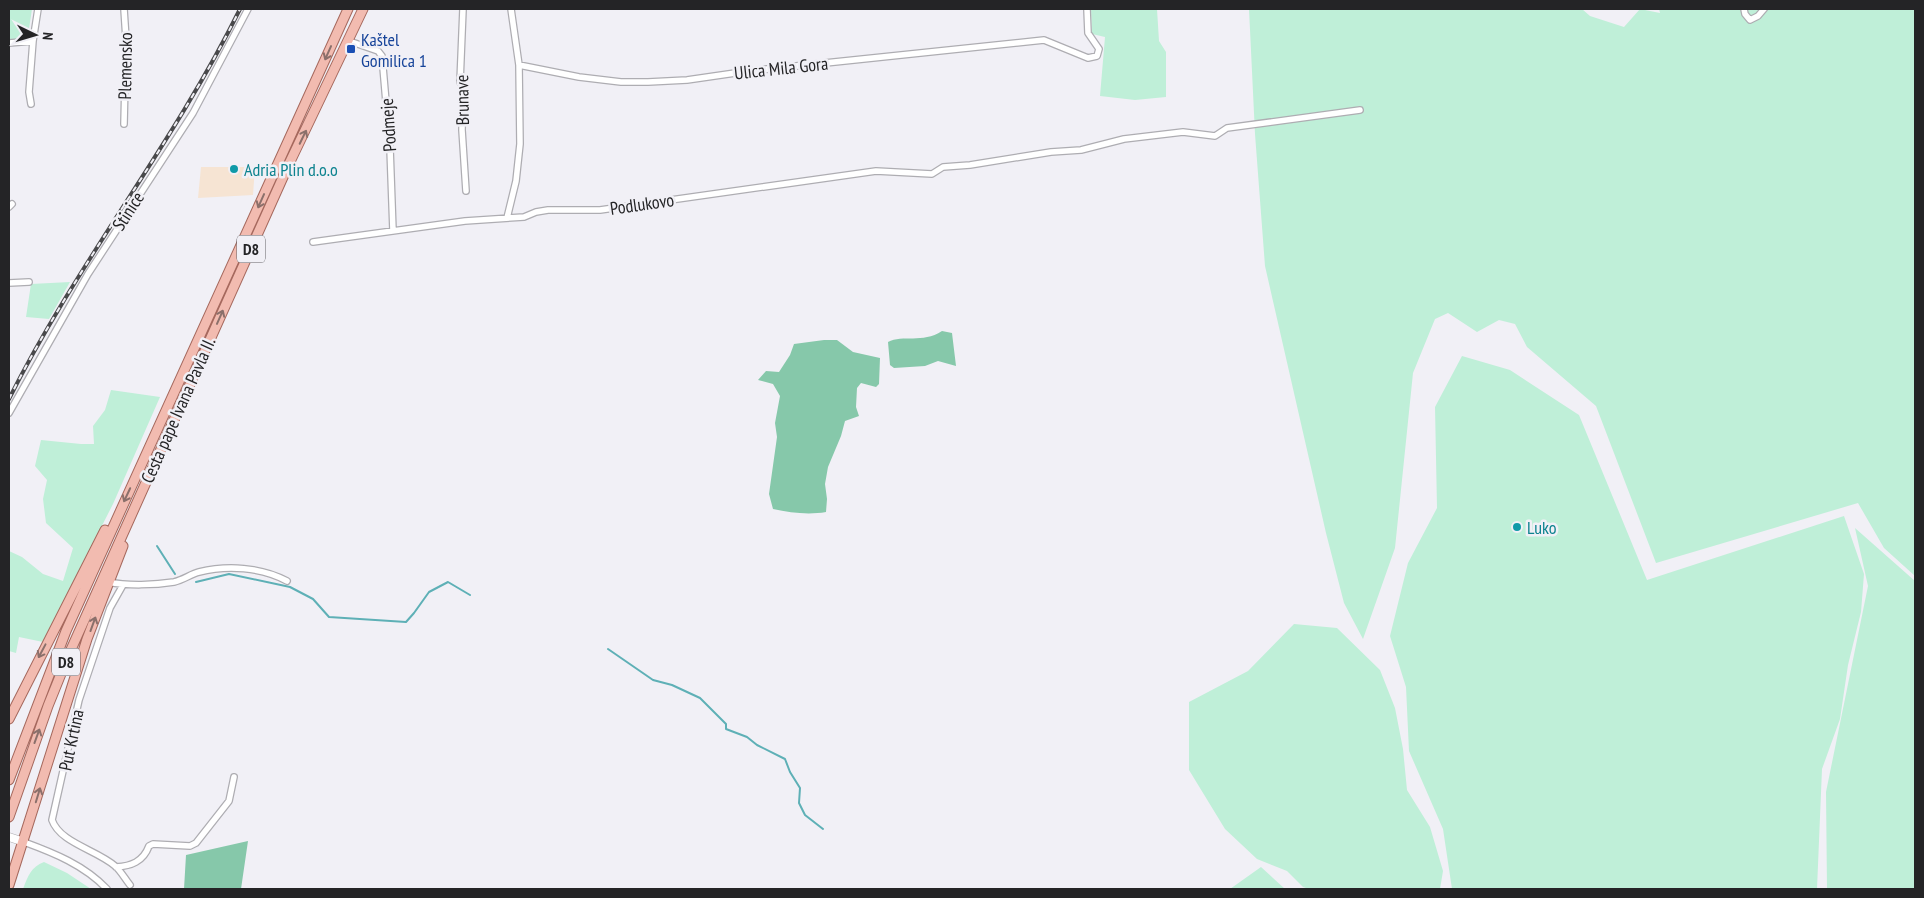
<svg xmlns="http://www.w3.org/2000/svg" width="1924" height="898" viewBox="0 0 1924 898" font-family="'PT Sans Narrow',sans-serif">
<rect width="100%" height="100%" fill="#f1f0f6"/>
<path fill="#f6e4d3" d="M201,167h54l-2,28 -55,3z"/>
<path fill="#bfefd8" d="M9,9h23l-5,33h-18z
M1091,9h66l2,32 7,11v45l-31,3 -35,-4 5,-59 -13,-3z
M1249,9h333l8,7 34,11 16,-18 20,4 -1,-4h256v567l-31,-28 -26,-45 -202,60 -60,-157 -69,-59 -12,-23 -16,-4 -22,12 -29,-19 -13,6 -22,54 -18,175 -32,91 -19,-36 -18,-70 -61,-267 -10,-132z
M70,282l-21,37 -23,-2 5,-33z
M1462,356l48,14 69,45 68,165 197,-64 20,58 -3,38 -13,53 -8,54 -18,50 -5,120h-365l-9,-60 -34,-78 -3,-64 -16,-51 18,-73 29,-55 -2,-101z
M111,390l49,7 -47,107 -70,138 -24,-5 -3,16 -7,-2v-100l13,6 21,17 20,7 10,-33 -27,-25 -3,-24 4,-19 -12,-14 6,-26 40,4h13l-1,-18 12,-16z
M1855,528l60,53v308h-88l-1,-97 42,-206z
M1294,624l43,4 43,42 15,38 8,41 4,41 23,37 13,44 -3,18h-131l-6,-2 -16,-16 -30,-12 -32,-30 -36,-59v-68l59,-31z
M44,862l23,11 24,16h-68c5,-13 8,-22 21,-27z
M1261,867l24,22h-55z"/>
<path fill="#86c8aa" d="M942,331l10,2 4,33 -18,-5 -13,5 -31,2 -4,-3 -2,-23c15,-8 34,2 54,-11z
M824,340h13l16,12 27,6 -1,26 -3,3 -15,-4 -4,5 -1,19 3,9 -14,5 -4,15 -13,31 -3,17 2,15 -1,13c-17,3 -35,1 -53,-3l-4,-15 8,-57 -2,-14 5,-27 -7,-12 -15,-4 8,-9 13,1 11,-17 4,-11z
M248,841l-7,48h-57l2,-34z"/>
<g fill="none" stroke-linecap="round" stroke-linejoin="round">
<path stroke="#5eb0b6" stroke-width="2" d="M157,546l18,28
M196,582l33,-8 61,13 23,12 16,18 77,5 8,-9 15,-21 19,-10 22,13
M608,649l45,31 19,5 28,13 26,26v5l21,8 10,8 28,14 5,13 10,16 -1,15 6,12 18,14"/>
<g stroke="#aeadb2" stroke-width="8">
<path id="minor" d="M463,9l-3,73 3,4 -1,44 4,61
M511,9l8,56 60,12 42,5h27l39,-2 62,-9 295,-31 44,18 9,-2 2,-7 -11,-16 -1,-24
M1744,9l1,5 5,6 8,-4 6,-7
M349,41l29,10 4,5 8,92 3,83
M9,43l24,-2 5,-32
M31,104l-2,-12 4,-51
M124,124l2,-85 -2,-30
M9,207l3,-3
M507,218l9,-37 4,-37 -1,-79
M313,242l152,-21 59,-4 12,-5 12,-2h52l276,-39 56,3 11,-7 27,-2 81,-13 30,-2 43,-11 59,-7 32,4 12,-8 133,-18
M9,283l20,-1
M9,413l79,-139 105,-161 55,-104
M108,582c20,4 47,3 66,0 9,-2 17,-8 25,-10 28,-7 62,-5 88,9
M123,585l-13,23 -31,92 -27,120c8,23 45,30 63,46 6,5 10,13 15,19
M24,842c30,11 60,23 83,47
M116,867c15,-1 27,-5 33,-21l4,-2 37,2 6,-3 33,-42 5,-24"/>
</g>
<g stroke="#aeadb2" stroke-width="9">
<path id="tertiary" d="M9,837l15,5"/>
</g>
<g stroke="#a5685d" stroke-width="11">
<path id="primary" d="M9,719l96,-189
M9,780l57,-149 282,-622
M9,817l39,-111 21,-52 219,-488 75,-157
M9,885l78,-246 36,-93"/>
</g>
<use href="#minor" stroke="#fff" stroke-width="5.5"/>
<use href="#tertiary" stroke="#fff" stroke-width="8"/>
<use href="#primary" stroke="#f2bbb0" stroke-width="9"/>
<g stroke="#49494b" stroke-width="4">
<path id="rail" d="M9,399c68,-136 164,-254 231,-390"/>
</g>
<use href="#rail" stroke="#f1f0f6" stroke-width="2" stroke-dasharray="5.5" stroke-linecap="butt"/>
</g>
<defs><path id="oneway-shaft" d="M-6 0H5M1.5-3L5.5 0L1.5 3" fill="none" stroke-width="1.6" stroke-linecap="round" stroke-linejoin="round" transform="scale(1.25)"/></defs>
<g stroke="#8b706b">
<use href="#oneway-shaft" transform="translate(328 53) rotate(114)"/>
<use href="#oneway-shaft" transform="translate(303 137) rotate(-64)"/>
<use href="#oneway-shaft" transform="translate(261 201) rotate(114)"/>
<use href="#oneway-shaft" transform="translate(220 317) rotate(-66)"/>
<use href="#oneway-shaft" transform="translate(127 495) rotate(115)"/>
<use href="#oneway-shaft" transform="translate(93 624) rotate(-70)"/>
<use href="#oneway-shaft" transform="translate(42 651) rotate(118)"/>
<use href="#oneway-shaft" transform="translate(37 736) rotate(-70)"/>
<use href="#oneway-shaft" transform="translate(38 795) rotate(-73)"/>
</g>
<rect fill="#1a4fb4" stroke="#f1f0f6" stroke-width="2" x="346" y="44" width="10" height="10" rx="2.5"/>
<g fill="#0f9aa8" stroke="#f1f0f6" stroke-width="2">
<circle cx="234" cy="169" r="5"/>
<circle cx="1517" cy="527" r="5"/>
</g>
<g text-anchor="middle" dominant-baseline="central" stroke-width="5" stroke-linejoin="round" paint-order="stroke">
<g fill="#f1f0f6" stroke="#626164" stroke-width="1">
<rect x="237" y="235.5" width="28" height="27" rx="4"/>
<rect x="52" y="648.5" width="28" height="27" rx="4"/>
</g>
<g font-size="16" font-weight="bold" fill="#242426">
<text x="251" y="249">D8</text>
<text x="66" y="662">D8</text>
</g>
<g font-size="18" fill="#164399" stroke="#f1f0f6" text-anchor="start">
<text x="361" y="39">Kaštel<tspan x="361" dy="21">Gomilica 1</tspan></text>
</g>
<g font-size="18" fill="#242426" stroke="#f1f0f6">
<text transform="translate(125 66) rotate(-89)">Plemensko</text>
<text transform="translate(781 68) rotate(-6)">Ulica Mila Gora</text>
<text transform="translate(462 100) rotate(-91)">Brunave</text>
<text transform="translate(388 125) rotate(-94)">Podmeje</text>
<text transform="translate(642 204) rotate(-8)">Podlukovo</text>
<text transform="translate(128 211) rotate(-57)">Stinice</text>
<text transform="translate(178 410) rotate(-66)">Cesta pape Ivana Pavla II.</text>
<text transform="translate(71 740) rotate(-78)">Put Krtina</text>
</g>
<g font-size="18" fill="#0d838f" stroke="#f1f0f6" text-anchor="start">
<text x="244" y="169">Adria Plin d.o.o</text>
<text x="1527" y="527">Luko</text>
</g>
</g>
<rect width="1924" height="898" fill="none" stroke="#242426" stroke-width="20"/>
<g transform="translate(35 35) rotate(95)" stroke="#f1f0f6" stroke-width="4" paint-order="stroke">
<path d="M0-4L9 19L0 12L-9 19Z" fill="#242426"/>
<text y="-8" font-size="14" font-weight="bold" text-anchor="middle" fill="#242426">N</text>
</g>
</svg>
